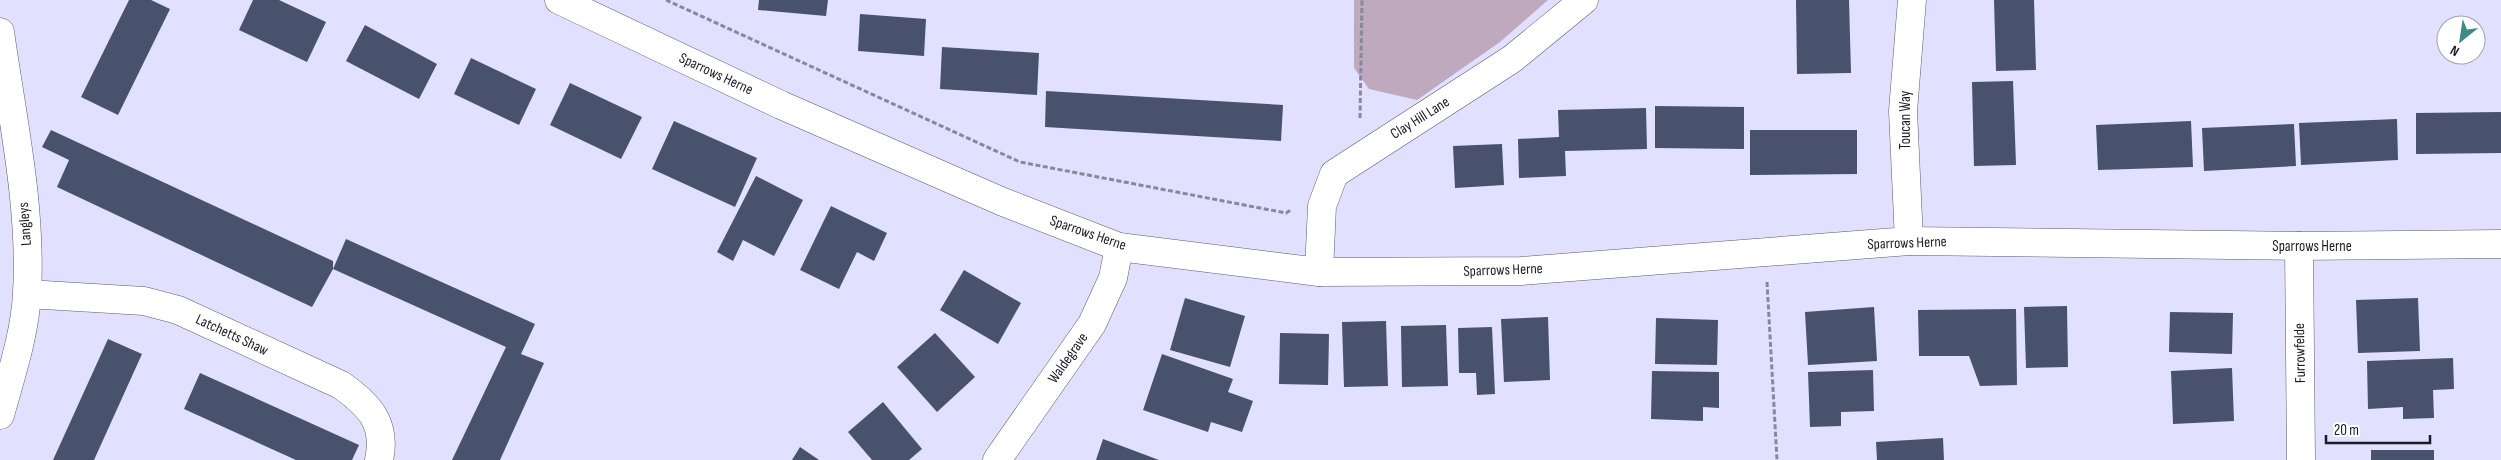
<svg xmlns="http://www.w3.org/2000/svg" width="2501" height="460" viewBox="0 0 2501 460" font-family="'Sofia Sans Condensed',sans-serif">
<rect width="100%" height="100%" fill="#e1e0fe"/>
<path fill="#bfa9bf" d="M1354,0h194l-48,42 -83,58 -48,-11 -15,-21z"/>
<path fill="#48526c" d="M129,0h22l19,9 -52,106 -37,-18z
M253,0h26l47,22 -19,40 -68,-32z
M759,0h69l-2,16 -68,-6z
M1796,0h53l2,73 -54,1z
M1994,0h40l2,70 -40,1z
M860,14l66,5 -2,37 -66,-5z
M365,25l72,39 -18,35 -73,-38z
M942,47l97,6 -2,42 -97,-6z
M471,58l65,31 -17,36 -65,-31z
M2013,81l3,84 -42,1 -2,-84z
M570,83l72,34 -21,42 -71,-34z
M1046,91l237,14 -2,36 -236,-14z
M1655,106l89,1v42l-89,-1z
M1646,108l1,41 -82,2 1,25 -47,2 -1,-39 41,-2 -1,-27z
M2501,112v41l-85,1v-41z
M2397,119l1,41 -97,5 -2,-42z
M674,121l83,37 -22,49 -83,-38z
M2191,121l2,46 -95,3 -2,-45z
M2294,124l2,42 -92,5 -2,-43z
M51,130l282,131v8l-21,38 -255,-120 12,-27 -27,-13z
M1750,130h107v44l-107,1z
M1502,144l2,41 -49,3 -2,-42z
M756,176l47,24 -29,56 -31,-16 -10,21 -16,-9z
M831,206l56,27 -13,28 -17,-9 -18,37 -39,-19z
M346,239l189,85 -14,30 23,9 -44,97h-48l54,-113 -173,-78z
M964,270l57,33 -23,41 -58,-34z
M1185,298l60,18 -15,51 -60,-17z
M2418,298l2,53 -62,2 -2,-53z
M2067,306l1,61 -42,1 -2,-61z
M1874,307l3,54 -69,4 -3,-53z
M2016,309l1,76 -37,1 -11,-30h-50l-1,-46z
M2170,312l63,1 -1,41 -63,-2z
M1548,317l2,63 -46,2 -3,-63z
M1656,318l62,2 -1,45 -62,-1z
M1386,321l2,65 -44,1 -2,-65z
M1446,325l2,61 -46,1 -1,-61z
M1492,327l3,67 -18,1 -1,-22h-17l-1,-45z
M935,333l40,44 -38,35 -40,-45z
M1280,333l49,1 -1,51 -49,-1z
M108,339l34,15 -48,106h-41z
M1162,354l71,25 -5,13 25,9 -11,31 -31,-10 -3,10 -65,-22z
M2453,358l1,31 -21,1 1,28 -31,1v-12l-35,2 -1,-48z
M2232,368l2,53 -61,3 -2,-53z
M1873,370l1,41 -33,1v14l-31,1 -2,-55z
M1652,371l67,1v36l-16,-1v14l-52,-2z
M200,373l159,72 -7,15h-56l-112,-51z
M883,402l39,47 -13,11h-37l-24,-28z
M1943,438l1,22h-67l-1,-18z
M1103,439l56,21h-63z
M800,447l19,13h-27z
M2371,450h63v10h-63z"/>
<g fill="none" stroke-linecap="round" stroke-linejoin="round">
<g stroke="#5b5973" stroke-width="29">
<path id="street" d="M0,32c12,85 32,175 27,261 -2,41 -16,82 -27,122
M1909,241l-6,-130 9,-111
M2299,246l2,214
M1319,272l3,-66 12,-32 178,-115 72,-59
M27,294l117,7 34,9 163,75c28,20 46,38 38,75
M997,460l95,-136 21,-46 6,-31"/>
</g>
<g stroke="#5b5973" stroke-width="29">
<path id="secondary" d="M559,0l222,105 222,97 116,45 200,25 202,-1 388,-30 390,5 202,-2"/>
</g>
<path stroke="#88879c" stroke-width="3" stroke-dasharray="5 2.5" stroke-linecap="butt" d="M666,0l354,162 266,51 5,-3
M1360,118l2,-118
M1767,282l10,178"/>
<use href="#street" stroke="#fff" stroke-width="28"/>
<use href="#secondary" stroke="#fff" stroke-width="28"/>
</g>
<g text-anchor="middle" dominant-baseline="central" stroke-width="5" stroke-linejoin="round" paint-order="stroke">
<g font-size="15" fill="#1c1b26" stroke="#fff">
<text transform="translate(716 74) rotate(25)">Sparrows Herne</text>
<text transform="translate(1420 118) rotate(-32)">Clay Hill Lane</text>
<text transform="translate(1905 120) rotate(-90)">Toucan Way</text>
<text transform="translate(25 224) rotate(-94)">Langleys</text>
<text transform="translate(1088 233) rotate(19)">Sparrows Herne</text>
<text transform="translate(1907 243) rotate(-2)">Sparrows Herne</text>
<text x="2312" y="246">Sparrows Herne</text>
<text transform="translate(1503 270) rotate(-2)">Sparrows Herne</text>
<text transform="translate(232 335) rotate(25)">Latchetts Shaw</text>
<text transform="translate(2300 353) rotate(-91)">Furrowfelde</text>
<text transform="translate(1068 358) rotate(-55)">Waldegrave</text>
</g>
</g>
<g transform="translate(2461 40) rotate(210)"><circle r="24" fill="#ffffff" stroke="#a4a4a8"/>
<path d="M0-4L9 19L0 12L-9 19Z" fill="#418988"/>
<text y="-8" font-size="14" font-weight="bold" text-anchor="middle" fill="#1c1b26">N</text>
</g>
<path d="M2326 435v8h104v-8" fill="none" stroke="#1c1b26" stroke-width="2.5"/>
<text x="2334" y="435" font-size="15" fill="#1c1b26" stroke="#ffffff" stroke-width="4" paint-order="stroke">20 m</text>
</svg>
